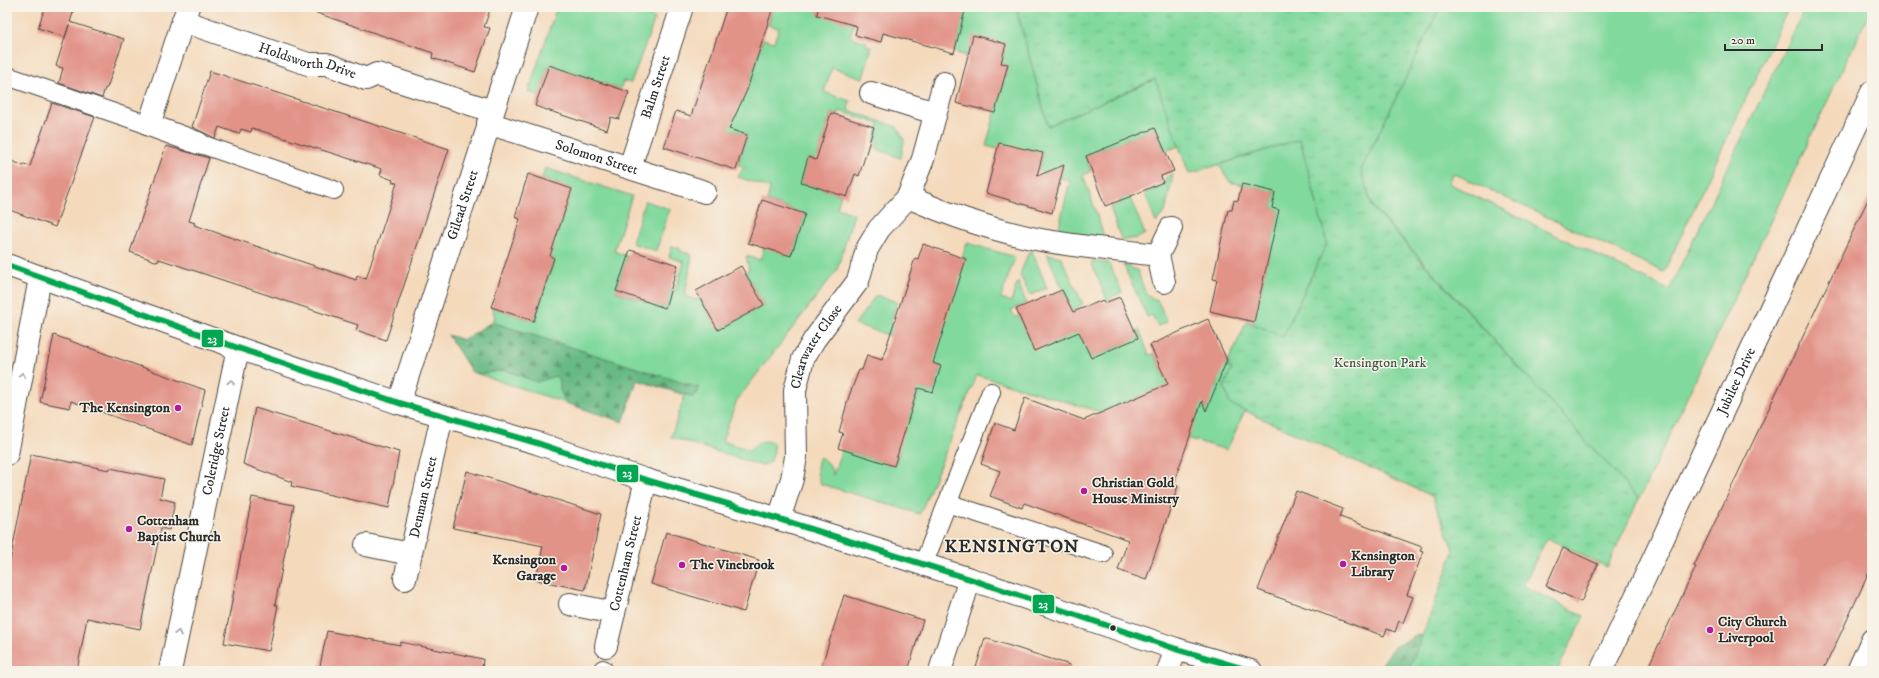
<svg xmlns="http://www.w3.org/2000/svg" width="1879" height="678" viewBox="0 0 1879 678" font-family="'IM FELL DW Pica',serif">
<defs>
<pattern id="forest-firs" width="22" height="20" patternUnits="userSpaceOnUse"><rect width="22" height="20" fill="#68b984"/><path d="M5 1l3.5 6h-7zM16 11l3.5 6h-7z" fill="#56976c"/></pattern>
<pattern id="park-tufts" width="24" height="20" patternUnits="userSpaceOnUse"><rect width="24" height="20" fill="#81d99d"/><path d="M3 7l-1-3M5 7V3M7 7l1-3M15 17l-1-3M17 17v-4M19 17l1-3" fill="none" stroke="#70ba87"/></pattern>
</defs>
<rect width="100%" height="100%" fill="#f7f3e8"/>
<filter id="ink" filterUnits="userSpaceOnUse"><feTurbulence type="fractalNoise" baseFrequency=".025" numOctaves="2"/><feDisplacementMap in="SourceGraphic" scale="8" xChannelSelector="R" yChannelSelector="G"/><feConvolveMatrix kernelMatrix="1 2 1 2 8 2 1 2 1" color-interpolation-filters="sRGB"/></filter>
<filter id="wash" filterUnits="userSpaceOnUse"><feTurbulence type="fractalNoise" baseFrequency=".012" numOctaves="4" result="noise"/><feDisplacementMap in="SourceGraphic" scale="16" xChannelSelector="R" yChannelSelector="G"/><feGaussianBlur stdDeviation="0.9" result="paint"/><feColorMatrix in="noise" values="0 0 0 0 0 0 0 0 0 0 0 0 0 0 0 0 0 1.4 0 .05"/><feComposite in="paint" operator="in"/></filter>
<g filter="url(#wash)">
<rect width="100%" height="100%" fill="#f4d9bb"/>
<path fill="#81d99d" stroke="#568264" d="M557,7l89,1 -2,6 11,4 -24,65 -8,-2 -3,8 -71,-24 -10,30 -11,-3z
M773,7h86l-9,30 17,5 -1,4 6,1 -9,31 -31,-10 -8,24 26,9 -2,9 49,17 7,13 -3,18 -25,-9 2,-6 -4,-2 5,-17 -39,-13 -2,4 -7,-2 -15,47 -8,-2 -7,24 40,13 -4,13 17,6 -17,56 -100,130 -15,41 28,9c6,-8 14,-11 23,-7l1,9 -4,10 -8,4 -91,-29 14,-42 -48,-15 -14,42 -151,-50 -24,-37 15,5 29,-18 3,-6 -4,-9 43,14 20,-63 -35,-12 39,-15 14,-42 -30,-10 3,-11 87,28 -18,55 13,5 -11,36 49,16 6,-19 4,2 9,-29 -15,-5 3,-11 8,2v3l12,4 -7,41 10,4 5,-2 18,32 46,-25 -19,-32 4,-3 -3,-14 14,4 4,-13 27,9 14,-42 -38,-13 3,-13 -32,-11 6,-10 -6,-2 9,-30 -20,-7 20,-38 16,-51 11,3 5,-14 -11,-3z
M966,7h50l32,119 108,-47 23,67 -14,5 -10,-23 -70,28 6,15 -8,4 22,64 -47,-8 12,-50 -31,-10 4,-18 -17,-4 -2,6 -38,-9 22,-81 -7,-2 5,-19 -28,-7 -4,18 -6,-1 -1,2 -13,-4z
M1440,7h349l-125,265 -211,-99 -5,10 221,107 136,-283h67l-233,492 -266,-292 -12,-37z
M1300,139l27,104 -44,94 -30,-13 26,-114 -7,-2 3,-16 -45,-10 -11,-17z
M1173,174l-8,39 -5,4 -4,6 -11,-30 21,-9 -1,-6z
M1128,193l17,41c-8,5 -15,6 -24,5l-11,-32 11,-4 -3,-6z
M645,201l25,8 -14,42 -24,-8z
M967,243l48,14 -14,41 10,4 7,-21 8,22 -15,7 4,7 4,-1 15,34 45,-19 12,27 46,-20 -2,-6 4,-3 10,26 5,-1 22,49 40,-16 3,-8 -4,-9 1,-4 12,-5 -2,5 6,3 -8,18 6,17 15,6 -18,40 -250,-75 -57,139 -99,-30c-4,-9 -6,-18 -1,-27l9,7 4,11 9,-26 53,17 4,-15 -13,-5 9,-31 14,5 7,-23 -13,-4 2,-9 28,8 8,-26 -35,-11 59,-96 -3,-1z
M1029,251h3l15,37 -17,7 -10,-20z
M1047,254l14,3 22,47 -6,3 3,5 -6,2z
M1091,262l18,1 13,29 -15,8z
M1123,264l15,7c4,12 6,27 20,30l9,21 -9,4 -6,-11 -5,2z
M876,295l21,7 -7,21 4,1 -3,12 -36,-12z"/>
<path fill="url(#forest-firs)" stroke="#4a7258" d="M492,322l195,62 12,4 -1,5 -5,4 -56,-17 -14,42 -57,-19 -6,-13v-9l-5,-5 -18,6 -32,-12 -26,4 -7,-2 -24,-37 15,5z
M1418,635l34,8 23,28h-98l17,-24z"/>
<path fill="url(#park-tufts)" stroke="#568264" d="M1016,7h424l-79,163 11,37 267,292 -32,68 -60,-29 -24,48 61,30 -27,55h-148l45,-120 -22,-55 -202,-92 -6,-17 8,-18 -6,-3 21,-45 36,16 44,-94 -27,-104 -111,35 -34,-95 -107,47z"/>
<g id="blocks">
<path fill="#e29388" d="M45,7h30l-5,15 54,17 -17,49h-2l-3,10 -43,-15 4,-15 -7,-2 13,-41 -4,12 -27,-9z
M311,7h180l-7,20 6,1 -15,44 -43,-14 1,-5 -122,-42z
M727,7h46l-26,83 -18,39 18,6 -11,35 -72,-23 12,-36 15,5z
M818,7h148l-12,46 -71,-20 -2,9 -26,-7 2,-9 -40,-11z
M973,35l33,9 -5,19 7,1 -13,49 -39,-10z
M549,65l80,27 -10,27 -8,-2 -4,13 -72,-24z
M210,71l239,78 -63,191 -30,-10 2,-5 -199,-66 -1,3 -28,-10 36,-106 43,12 -20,63 6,2 -1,2 162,55 1,-4 9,3 31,-96 -5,-1 1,-2 -13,-5 2,-6 -130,-41 -1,4 -10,-3 -2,5 -20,-7 -4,11 -23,-11z
M52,103l43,14 -40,110 -48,-18v-50l17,7v-2l6,2z
M831,113l43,14 -15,49 -4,-2 -8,23 -46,-15 7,-25 8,3z
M1155,128l19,43 -13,5 2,6 -34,15 -24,9 -19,-50z
M999,143l44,10 -6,23 27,-11 -12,48 -66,-20z
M528,174l44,15 -22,67 4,2 -20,63 -43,-14 29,-88 -5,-2z
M1242,184l33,8 -3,16 7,2 -25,112 -44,-11 7,-31 -4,-1 15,-69h4l2,-10 4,1z
M1872,191v375l-25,54 -24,51h-177l50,-104 -2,-1z
M762,200l43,14 -14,42 -43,-13z
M923,244l43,15 -33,104 8,3 -8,26 -15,-4 -24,78 -56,-18 5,-15 -4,-1 10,-36 10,-26h3l5,-15 15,5 33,-102 3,1z
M630,250l48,15 -13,43 -49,-17z
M741,266l23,39 -46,25 -22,-39z
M1062,290l11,22 30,-12 1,3 16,-6 18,41 -47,20 -12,-26 -45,19 -18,-42z
M1208,319l19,41 -21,51 -4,-10 -29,84 5,1 -32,94 -28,-10 10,-30 -104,-37 -2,5 -32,-12 10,-25 -19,-7 14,-41 19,7 11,-32 59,22 84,-36 -18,-39z
M54,335l151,55 -13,55 -121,-44 -1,7 -30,-6z
M255,408l144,44 -10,56 -98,-22 1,-4 -49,-18z
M31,454l78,16 1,-2 54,11 -4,19 15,4 -6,28 -8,-2 -21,101 -53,-11 -10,53h-70v-95z
M467,471l134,43 -16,76 -49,-10 7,-34 -90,-18z
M1296,491l47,18 -3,8 82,30 -2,4 3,1 -16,43 6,2 -10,26 -4,-2 -4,11 -8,-3 -3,7 -126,-46z
M252,497l42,8 -19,100h3l-9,46 -45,-8z
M666,532l93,28 -15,52 -93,-28z
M1563,548l35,16 -17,38 -35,-16z
M844,595l79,25 -15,51h-88z
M327,631l73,14v-3l83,17 -1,12h-163z
M985,638l85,27 -1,6h-94z"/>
</g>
</g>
<g filter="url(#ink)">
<use href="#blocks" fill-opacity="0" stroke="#494541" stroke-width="1"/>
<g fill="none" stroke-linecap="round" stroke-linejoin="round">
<g stroke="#494541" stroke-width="20">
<path id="lane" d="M7,76l142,49
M198,143l136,47
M947,503l156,51
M923,565l68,-173
M603,671v-2"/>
</g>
<g stroke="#494541" stroke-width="24">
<g id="street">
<path id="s1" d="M188,7l-5,14 125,43h19l39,15 11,-5 115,37"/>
<path d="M183,21l-34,104 49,18"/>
<path d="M871,93l64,20"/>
<path id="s2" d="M488,123l217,69"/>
<path id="s3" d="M630,167l52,-160"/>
<path d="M908,197c41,18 84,33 128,42 40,8 81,11 122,16l13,-27"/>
<path d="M1158,255l6,27"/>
<path id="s4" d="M399,403l128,-396"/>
<path d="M7,454l33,-176"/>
<path id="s5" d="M779,519l13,-40 4,-22 -1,-67 8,-31 11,-19 44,-59 9,-32 12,-20 29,-32 15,-38 21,-76"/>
<path d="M366,545l44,9"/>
<path id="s6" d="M405,579l37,-163"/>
<path d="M570,604l44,9"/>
<path id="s7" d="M606,646l40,-166"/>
<path id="s8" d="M170,671l68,-323"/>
<path d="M940,671l30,-92"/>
<path d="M1168,671l8,-22"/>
<path id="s9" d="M1601,671l271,-579"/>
<path d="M1858,671l14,-31"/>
</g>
</g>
<g stroke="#494541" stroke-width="24">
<path id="primary" d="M7,265l231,83 161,55 138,40 109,37 133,39 191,60 206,70 75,22"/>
</g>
<use href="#lane" stroke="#fff" stroke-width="18"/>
<use href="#street" stroke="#fff" stroke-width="22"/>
<use href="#primary" stroke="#fff" stroke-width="22"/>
<g stroke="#f7f3e8" stroke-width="9">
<path id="bus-1" d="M7,265l231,83 161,55 138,40 109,37 133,39 191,60 206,70 75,22"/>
</g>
<use href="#bus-1" stroke="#00a651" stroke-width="6"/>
</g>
<defs><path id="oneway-chevron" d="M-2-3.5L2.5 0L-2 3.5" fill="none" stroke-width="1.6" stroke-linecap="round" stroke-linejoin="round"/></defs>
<g stroke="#a0a0a0">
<use href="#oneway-chevron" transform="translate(22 375) rotate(-79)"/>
<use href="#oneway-chevron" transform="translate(231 382) rotate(-79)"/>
<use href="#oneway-chevron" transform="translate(178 633) rotate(-78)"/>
</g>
</g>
<g fill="#b5179e" stroke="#f7f3e8" stroke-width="1.5">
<circle cx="178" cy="408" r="4"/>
<circle cx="1084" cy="491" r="4"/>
<circle cx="129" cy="529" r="4"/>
<circle cx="1343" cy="564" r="4"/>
<circle cx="682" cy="565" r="4"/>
<circle cx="564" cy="568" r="4"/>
<circle cx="1710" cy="630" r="4"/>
</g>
<circle fill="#2b2b2b" stroke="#f7f3e8" stroke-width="1.5" cx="1113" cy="628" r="3.5"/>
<g text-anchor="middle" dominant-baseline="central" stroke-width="3" stroke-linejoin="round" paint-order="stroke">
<g font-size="14" fill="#2b2b2b" stroke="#f7f3e8">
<text stroke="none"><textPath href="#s1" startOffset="146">Holdsworth Drive</textPath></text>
<text stroke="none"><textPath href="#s3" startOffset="84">Balm Street</textPath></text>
<text stroke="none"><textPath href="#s2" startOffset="114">Solomon Street</textPath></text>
<text stroke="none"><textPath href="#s4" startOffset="208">Gilead Street</textPath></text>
<text stroke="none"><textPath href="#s5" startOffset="180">Clearwater Close</textPath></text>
<text stroke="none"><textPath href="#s9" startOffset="320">Jubilee Drive</textPath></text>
<text stroke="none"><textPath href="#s8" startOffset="225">Coleridge Street</textPath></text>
<text stroke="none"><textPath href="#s6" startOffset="84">Denman Street</textPath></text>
<text stroke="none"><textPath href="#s7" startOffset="85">Cottenham Street</textPath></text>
</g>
<g font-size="14" fill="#405648" stroke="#f7f3e8">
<text x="1380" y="363">Kensington Park</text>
</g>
<g font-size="14" font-weight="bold" fill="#2b2b2b" stroke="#f7f3e8" text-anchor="start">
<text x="170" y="408" text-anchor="end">The Kensington</text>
<text x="1092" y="483">Christian Gold<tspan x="1092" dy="16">House Ministry</tspan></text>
<text x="137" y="521">Cottenham<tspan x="137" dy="16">Baptist Church</tspan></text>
<text x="1351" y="556">Kensington<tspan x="1351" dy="16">Library</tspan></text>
<text x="556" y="560" text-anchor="end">Kensington<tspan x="556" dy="16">Garage</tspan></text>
<text x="690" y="565">The Vinebrook</text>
<text x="1718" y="622">City Church<tspan x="1718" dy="16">Liverpool</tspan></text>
</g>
<g font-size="18" font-weight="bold" letter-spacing="1" fill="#2b2b2b" stroke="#f7f3e8">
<text x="1012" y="547">KENSINGTON</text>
</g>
</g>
<g stroke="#f7f3e8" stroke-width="1.5">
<rect x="201" y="329" width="23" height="19" rx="4" fill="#00a651"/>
<rect x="616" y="464" width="23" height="19" rx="4" fill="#00a651"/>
<rect x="1032" y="594" width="23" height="20" rx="4" fill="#00a651"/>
</g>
<g font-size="11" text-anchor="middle" font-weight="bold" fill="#fff">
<text x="212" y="343">23</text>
<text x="627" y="477">23</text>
<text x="1043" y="608">23</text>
</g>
<rect width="1879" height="678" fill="none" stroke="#f7f3e8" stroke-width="24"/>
<path d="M1725 44v6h97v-6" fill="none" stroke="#2b2b2b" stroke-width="2"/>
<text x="1731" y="44" font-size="12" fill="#2b2b2b" stroke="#f7f3e8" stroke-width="3" paint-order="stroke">20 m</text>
</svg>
